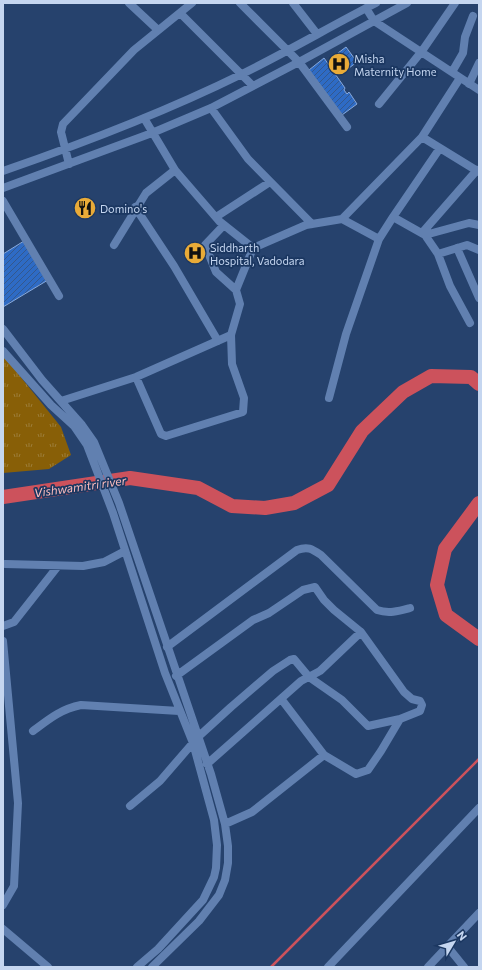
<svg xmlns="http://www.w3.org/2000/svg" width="482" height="970" viewBox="0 0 482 970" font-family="Commissioner,sans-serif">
<defs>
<pattern id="grass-tufts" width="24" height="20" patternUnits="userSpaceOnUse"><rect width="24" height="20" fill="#885f07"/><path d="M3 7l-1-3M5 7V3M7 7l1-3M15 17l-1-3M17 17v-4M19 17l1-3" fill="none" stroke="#9c7d38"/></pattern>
<pattern id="building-hatch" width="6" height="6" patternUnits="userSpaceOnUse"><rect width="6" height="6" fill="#2e6bc5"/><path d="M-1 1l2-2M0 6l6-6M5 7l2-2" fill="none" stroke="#34588d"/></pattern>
</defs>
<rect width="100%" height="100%" fill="#26426d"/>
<path fill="url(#grass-tufts)" d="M3,355l58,72 10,28 -22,14 -46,4z"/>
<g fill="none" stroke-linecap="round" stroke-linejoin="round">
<path stroke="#cc525c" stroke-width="2.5" d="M271,967l208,-208"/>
<path stroke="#cc525c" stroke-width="14" d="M3,497l127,-19 68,10 34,18 33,2 29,-5 34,-18 34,-54 41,-39 28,-16 40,1 8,7
M479,503l-34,46 -8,36 9,30 33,24"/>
</g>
<path fill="url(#building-hatch)" stroke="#87a8da" d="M346,47l11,15 -12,9 -4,-6 -8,6 12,17 -1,2 3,4 2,-2 8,12 -15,11 -33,-45 15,-12 7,10 8,-6 -5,-6z
M24,241l24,39 -45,27v-53z
M198,246l6,9 -10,7 -7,-8z"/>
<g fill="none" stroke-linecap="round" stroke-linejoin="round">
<path stroke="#6180b0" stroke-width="8" d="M129,3l29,27
M240,3l59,59 48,65
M293,3l24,31
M366,8l8,13 105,69
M180,13l73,73
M452,72l11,-19 2,-16 8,-21
M469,84l10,-21
M379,104l43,-53 33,-48
M211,108l37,51 64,65
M144,118l31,52 44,51 34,27 53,-23 36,-6 37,20 14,-22 32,18 44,-12 10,2
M422,137l38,-59
M69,164l-8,-32 2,-8 71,-74 58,-47
M3,171c81,-28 162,-59 239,-97 45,-22 89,-48 134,-71
M3,188l149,-55 59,-25 88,-46 108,-59
M3,201l56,95
M135,207l39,59 44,75
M216,217l54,-35
M393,217l47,-69
M342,219l80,-82 57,35
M422,233l55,-63
M425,235l13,19
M114,245l32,-52 29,-23
M457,248l22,50
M236,290l17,-42
M470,323l-20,-37 -12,-32 29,-9 12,5
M3,329l39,51 40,45 12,17 25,61 92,271 14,50 3,22v17l-3,17 -6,15 -20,26 -47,46
M3,351l48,54 23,21 13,19 26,68 52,160 28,70 21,77 3,25 -1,23 -2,9 -11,23 -45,49 -21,18
M136,377l25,57 5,2 77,-24 1,-14 -12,-34 -1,-29 9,-31 -4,-14 -20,-18 -11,-27 19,-20
M329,398l17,-64 33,-95
M61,401l75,-24 95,-42
M5,564l78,2 21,-4 21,-11
M3,626l11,-4 44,-56
M3,641l15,162 -4,83 -11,19
M167,647l130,-97c11,-4 15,-1 24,5l56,55c12,4 22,1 33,-2
M176,676l77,-56 16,-7 34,-23 12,-3 9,13 10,10 27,22 43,60 8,7 8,2 2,4 -2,6 -20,8 -19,32 -13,19 -12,4 -32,-19 -42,-55
M33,731c16,-12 28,-22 48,-26l98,6
M207,764l94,-83 19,-10 41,-39
M130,806l30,-25 38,-44 33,-30 42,-36 17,-11 4,-1 15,18 33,23 26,26 32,-7
M225,824l27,-12 72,-57
M3,929l45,38
M447,946l17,21
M328,967l151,-159
M428,967l51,-54"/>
</g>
<defs>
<g id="hospital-disc" transform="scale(1.15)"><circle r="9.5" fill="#e9ab38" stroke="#1b3761"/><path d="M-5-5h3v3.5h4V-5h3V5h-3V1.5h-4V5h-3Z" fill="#111"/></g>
<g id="restaurant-disc" transform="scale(1.15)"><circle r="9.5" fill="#e9ab38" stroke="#1b3761"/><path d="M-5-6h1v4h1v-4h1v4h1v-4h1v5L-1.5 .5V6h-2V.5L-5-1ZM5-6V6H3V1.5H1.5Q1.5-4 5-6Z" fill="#111"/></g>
</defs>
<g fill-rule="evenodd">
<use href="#hospital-disc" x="339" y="64"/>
<use href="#restaurant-disc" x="85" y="208"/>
<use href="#hospital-disc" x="195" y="253"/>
</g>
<g text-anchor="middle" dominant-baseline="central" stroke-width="3.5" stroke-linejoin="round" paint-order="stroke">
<g font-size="11" fill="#c5d6f0" stroke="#1b3761" text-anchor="start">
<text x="354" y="58">Misha<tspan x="354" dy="13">Maternity Home</tspan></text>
<text x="100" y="208">Domino's</text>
<text x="210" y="247">Siddharth<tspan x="210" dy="13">Hospital, Vadodara</tspan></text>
</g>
<g font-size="12" font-style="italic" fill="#fcbcbc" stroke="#1b3761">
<text transform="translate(80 486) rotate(-8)">Vishwamitri river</text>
</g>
</g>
<rect width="482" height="970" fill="none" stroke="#c5d6f0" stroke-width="8"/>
<g transform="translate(454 942) rotate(52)" stroke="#1b3761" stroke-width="3" paint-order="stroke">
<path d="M0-3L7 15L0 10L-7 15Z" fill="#c5d6f0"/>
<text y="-6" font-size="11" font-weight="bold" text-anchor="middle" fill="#c5d6f0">N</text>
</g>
</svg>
